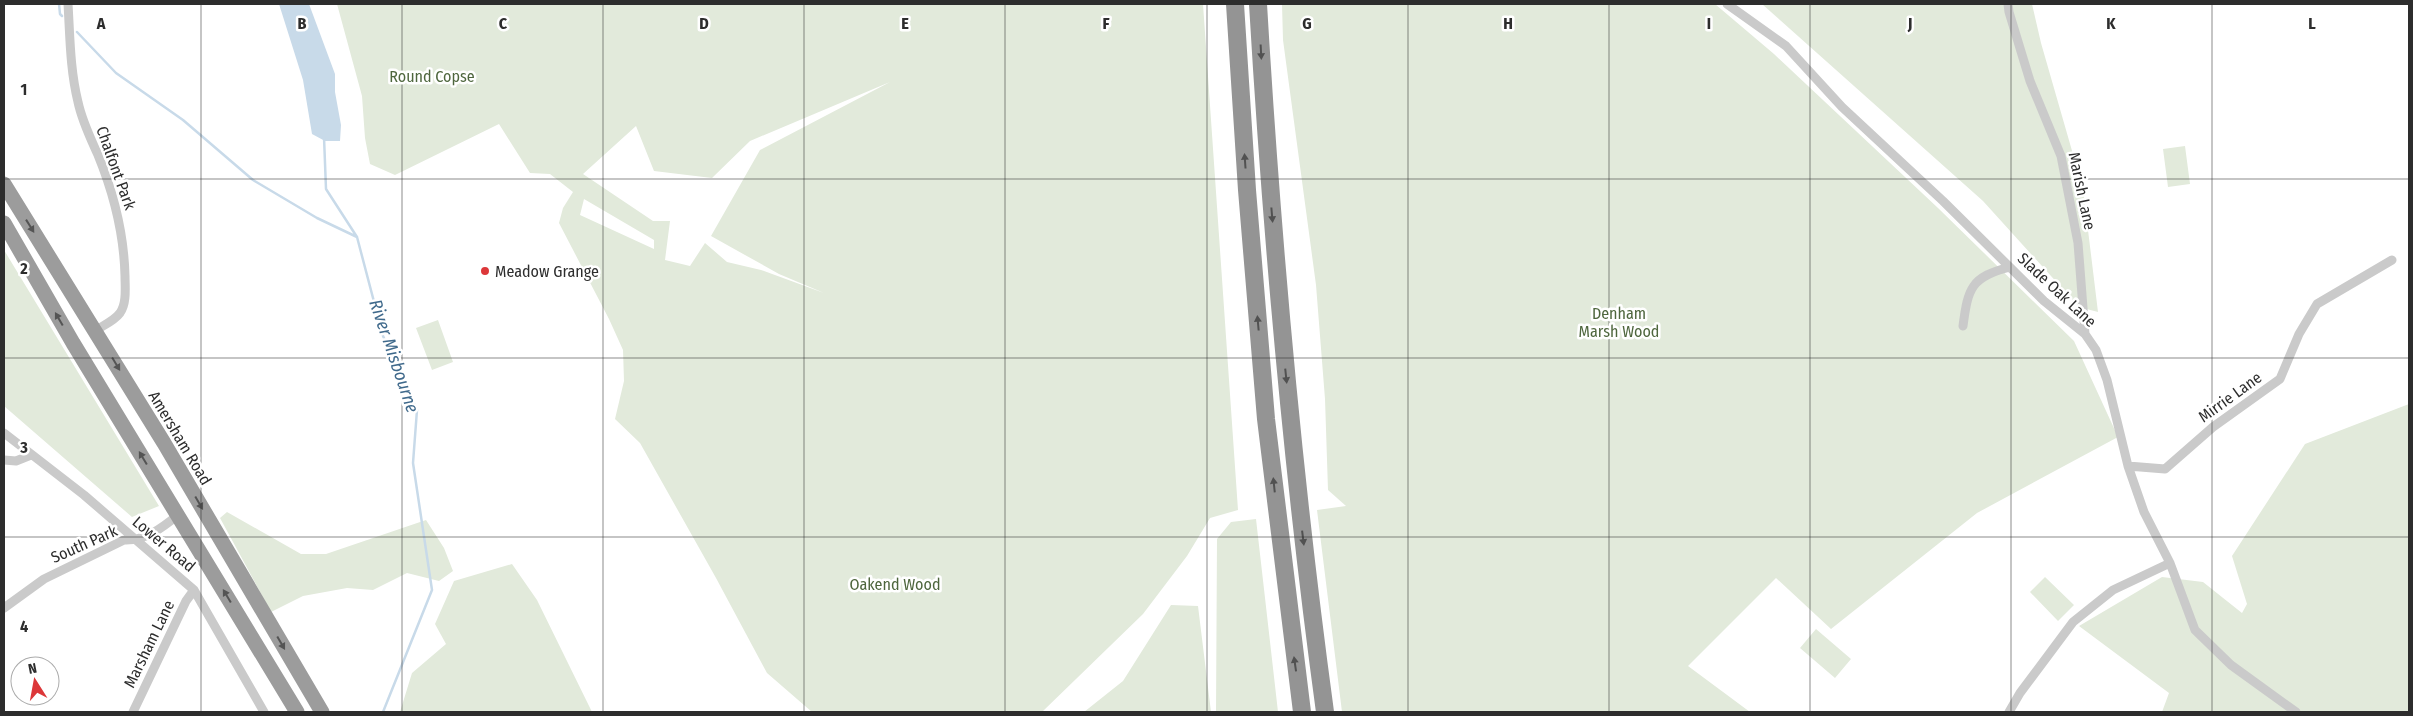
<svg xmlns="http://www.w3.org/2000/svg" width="2413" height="716" viewBox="0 0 2413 716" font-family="'Fira Sans Condensed',sans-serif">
<rect width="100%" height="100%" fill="#fff"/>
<path fill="#e2eadb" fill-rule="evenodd" d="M337,4h866l35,506 -28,8 -23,38 -44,58 -101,98h-230l-45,-39 -51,-95 -76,-135 -25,-24 9,-38 -1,-31 -14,-31 -50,-96 4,-15 10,-16 -23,-18 -20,-1 -31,-49 -104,51 -25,-11 -5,-26 -3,-42zM890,82l-130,68 -49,86 68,38 45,19 -63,-23 -34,-8 -22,-19 -15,23 -25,-6 5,-39h-17l-70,-47 53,-48 18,45 58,7 38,-37zM584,199l70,41v9l-74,-34z
M1282,4h433l59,50 164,154 136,133 44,96 -141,76 -146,116 -55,-51 -88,88 62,46h-408l-25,-202 29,-4 -18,-16 -3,-91 -9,-114 -33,-245z
M1762,4h270l9,39 42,146 15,123 -19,-5 -96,-106z
M2185,146l5,38 -22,3 -5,-38z
M4,250l155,256 -27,11 -128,-111z
M438,320l15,42 -21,8 -16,-42z
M2409,404v308h-247l7,-19 -90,-67 83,-49 41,5 39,31 5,-9 -15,-48 73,-112z
M227,512l74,42h25l100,-34 18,28 9,23 -14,10 -32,-8 -34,17 -26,-2 -44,8 -32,16 -51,-94z
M1256,519l22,193h-62l1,-173 14,-17z
M512,564l25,36 55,112h-192l12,-39 34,-29 -11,-20 19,-43z
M2045,577l29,28 -16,16 -28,-29z
M1171,605l27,1 13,106h-127l39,-31z
M1816,629l35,30 -16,19 -35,-30z"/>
<path fill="#c8dae9" d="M279,4h30l26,70v18l6,33 -1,16h-15l-13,-7 -9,-54z"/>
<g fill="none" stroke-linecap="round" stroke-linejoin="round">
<path stroke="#c8dae9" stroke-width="2.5" d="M59,4l1,10 2,2
M77,32l39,41 67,47 70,60 64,38 40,19
M324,137l2,52 31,48 26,99 34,74 -4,53 19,127 -49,122"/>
<path stroke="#cacaca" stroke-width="9" d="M68,4c2,32 2,66 10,98 4,19 12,35 20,53 16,39 26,79 27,121 0,11 2,27 -5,37 -6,8 -16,12 -24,17
M1727,4l59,42 56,61 101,94 101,100 41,33 11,16 11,30 21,86 16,46 26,51 25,67 36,35 65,47
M2008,4l1,8 21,69 31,75 17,87 7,91
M1963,326c5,-38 8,-49 47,-59
M4,433l80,62 110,95 70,122
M4,460l12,1 15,-6
M2128,466l37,3 48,-42 67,-48 19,-45 18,-30 75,-44
M4,608l40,-29 80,-39c21,1 38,-12 54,-25
M133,712l53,-111 8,-11
M2009,712l11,-19 53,-71 40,-32 57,-27"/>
<path stroke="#9c9c9c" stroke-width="15" d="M4,184l160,259 158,269
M4,223l69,120 224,369"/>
<path stroke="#949494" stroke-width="18" d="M1235,4l12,186 19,229 36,293
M1258,4c14,237 35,473 67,708"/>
</g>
<defs><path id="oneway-solid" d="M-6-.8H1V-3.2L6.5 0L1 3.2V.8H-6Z" transform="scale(1.25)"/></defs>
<g fill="#515151">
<use href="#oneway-solid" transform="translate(1261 52) rotate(87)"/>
<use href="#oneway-solid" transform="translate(1245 161) rotate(-94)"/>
<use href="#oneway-solid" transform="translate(1272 215) rotate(85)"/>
<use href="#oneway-solid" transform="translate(1258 323) rotate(-95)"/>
<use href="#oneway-solid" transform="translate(1286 376) rotate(84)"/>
<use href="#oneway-solid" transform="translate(1274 485) rotate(-96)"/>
<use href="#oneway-solid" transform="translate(1303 538) rotate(83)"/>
<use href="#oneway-solid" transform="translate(1295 664) rotate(-98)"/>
</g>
<g fill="#545454">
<use href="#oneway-solid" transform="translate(30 226) rotate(58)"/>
<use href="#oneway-solid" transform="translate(59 319) rotate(-120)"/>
<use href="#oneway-solid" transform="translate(116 364) rotate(59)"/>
<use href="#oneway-solid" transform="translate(143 458) rotate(-121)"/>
<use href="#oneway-solid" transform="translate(199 503) rotate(60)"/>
<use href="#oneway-solid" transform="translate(227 596) rotate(-121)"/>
<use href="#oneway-solid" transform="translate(281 643) rotate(60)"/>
</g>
<path fill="none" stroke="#2d2d2d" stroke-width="1" stroke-opacity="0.55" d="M201,4v708M402,4v708M603,4v708M804,4v708M1005,4v708M1207,4v708M1408,4v708M1609,4v708M1810,4v708M2011,4v708M2212,4v708M4,179h2405M4,358h2405M4,537h2405"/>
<circle fill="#dc3739" stroke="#fff" stroke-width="2" cx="485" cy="271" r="5"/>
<g text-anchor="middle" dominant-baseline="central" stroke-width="5" stroke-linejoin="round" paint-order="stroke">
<g font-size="16" fill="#4e663d" stroke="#fff">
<text x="432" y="76">Round Copse</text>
<text x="1619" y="313">Denham<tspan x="1619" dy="18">Marsh Wood</tspan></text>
<text x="895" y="584">Oakend Wood</text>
</g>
<g font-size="16" fill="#2d2d2d" stroke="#fff">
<text transform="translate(116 168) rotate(70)">Chalfont Park</text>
<text transform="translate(2082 191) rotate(78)">Marish Lane</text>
<text transform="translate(2057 290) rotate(43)">Slade Oak Lane</text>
<text transform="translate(2230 397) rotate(-36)">Mirrie Lane</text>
<text transform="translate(180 438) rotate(59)">Amersham Road</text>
<text transform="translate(84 544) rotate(-24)">South Park</text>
<text transform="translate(164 544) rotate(40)">Lower Road</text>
<text transform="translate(149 644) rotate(-64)">Marsham Lane</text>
</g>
<g font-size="16" fill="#2d2d2d" stroke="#fff" text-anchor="start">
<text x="495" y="271">Meadow Grange</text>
</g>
<g font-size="18" font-style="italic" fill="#3f698b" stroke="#fff">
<text transform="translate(394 356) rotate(71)">River Misbourne</text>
</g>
</g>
<g font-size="16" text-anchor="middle" font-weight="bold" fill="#2d2d2d" stroke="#fff" stroke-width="5" stroke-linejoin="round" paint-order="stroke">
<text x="101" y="29">A</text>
<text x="302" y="29">B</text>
<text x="503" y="29">C</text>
<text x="704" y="29">D</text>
<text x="905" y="29">E</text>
<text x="1106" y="29">F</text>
<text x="1307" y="29">G</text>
<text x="1508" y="29">H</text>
<text x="1709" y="29">I</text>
<text x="1910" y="29">J</text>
<text x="2111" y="29">K</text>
<text x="2312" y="29">L</text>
<text x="24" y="95">1</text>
<text x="24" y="274">2</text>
<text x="24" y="453">3</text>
<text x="24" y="632">4</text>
</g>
<rect width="2413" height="716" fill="none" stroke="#2d2d2d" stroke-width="10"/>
<g transform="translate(35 681) rotate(349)"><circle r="24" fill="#ffffff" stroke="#ababab"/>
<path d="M0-4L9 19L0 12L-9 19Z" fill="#dc3739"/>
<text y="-8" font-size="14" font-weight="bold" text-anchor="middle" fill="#2d2d2d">N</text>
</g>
</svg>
